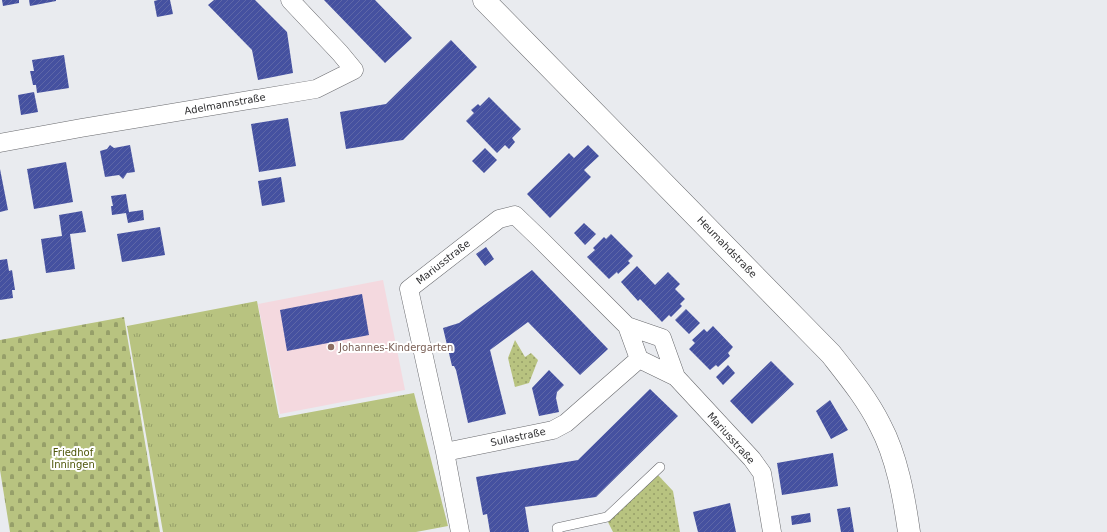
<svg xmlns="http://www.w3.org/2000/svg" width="1107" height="532" viewBox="0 0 1107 532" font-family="'DejaVu Sans',sans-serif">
<defs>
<pattern id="grass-tufts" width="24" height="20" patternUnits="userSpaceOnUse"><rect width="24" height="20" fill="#b8c380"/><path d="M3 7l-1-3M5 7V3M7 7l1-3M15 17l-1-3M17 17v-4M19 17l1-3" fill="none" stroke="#969f69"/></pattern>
<pattern id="cemetery-stones" width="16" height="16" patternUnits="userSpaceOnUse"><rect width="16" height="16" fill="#b8c380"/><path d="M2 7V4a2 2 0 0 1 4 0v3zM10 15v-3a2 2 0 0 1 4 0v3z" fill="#969f69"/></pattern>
<pattern id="park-dots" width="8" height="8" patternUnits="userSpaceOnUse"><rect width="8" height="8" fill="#b8c380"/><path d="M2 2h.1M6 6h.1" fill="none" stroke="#969f69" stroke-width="1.8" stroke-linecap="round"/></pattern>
<pattern id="building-hatch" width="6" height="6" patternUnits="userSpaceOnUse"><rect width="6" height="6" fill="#4551a0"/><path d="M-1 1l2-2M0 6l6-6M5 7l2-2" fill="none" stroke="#5e67a7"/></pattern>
</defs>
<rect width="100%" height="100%" fill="#e9ebef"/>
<path fill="#f4d9df" d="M383,280l22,110 -125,24 -22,-110z"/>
<path fill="url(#grass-tufts)" d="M257,301l22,117 135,-25 34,133 -32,6h-253l-36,-206z"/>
<path fill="url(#cemetery-stones)" d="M124,317l36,215h-150l-10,-62v-130z"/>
<path fill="url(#park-dots)" d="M515,340l10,17 6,-4 7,7 -9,23 -14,4 -7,-29z
M657,474l16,17 7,41h-67l-5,-10z"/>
<path fill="url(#building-hatch)" d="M2,0h17v3l-16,3z
M29,0h27v1l-26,5z
M158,0h12l3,14 -16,3 -3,-16z
M214,0h41l32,32 6,41 -35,7 -6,-30 -44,-45z
M324,0h51l37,38 -27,25z
M451,40l26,27 -74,73 -57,9 -6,-37 46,-8z
M64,55l5,33 -32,5 -1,-8h-3l-3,-14h4l-2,-11z
M34,92l4,20 -17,3 -3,-20z
M489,97l32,32 -9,9 3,4 -6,7 -4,-4 -8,8 -31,-32 8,-8 -3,-3 7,-6 2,2z
M288,118l8,48 -37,6 -8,-48z
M110,145l4,3 16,-3 5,27 -8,1 -4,6 -4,-4 -14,2 -5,-26 7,-2z
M588,145l11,11 -15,14 7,7 -41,41 -23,-24 42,-41 5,5z
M485,148l12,12 -13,13 -12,-12z
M66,162l7,40 -39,7 -7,-40z
M0,169l8,41 -8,2z
M281,177l4,25 -23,4 -4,-25z
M126,194l3,18 14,-2 1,10 -16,3 -2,-10 -14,2 -1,-9h2l-2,-10z
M82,211l4,21 -16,2 5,35 -29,4 -5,-34 21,-3 -3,-21z
M584,223l12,11 -11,11 -11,-12z
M160,227l5,28 -43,7 -5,-28z
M611,234l22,22 -5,5 2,2 -12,11 -1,-2 -8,7 -22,-22 8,-7 -2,-2 11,-11 2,2z
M486,247l8,12 -9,7 -9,-12z
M7,259l2,12 3,-1 3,20h-3l1,8 -13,2v-40z
M637,266l18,19 13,-13 12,12 -5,5 10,10 -5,5 2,2 -11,11 -2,-2 -7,7 -22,-23 -2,2 -17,-19z
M532,270l76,79 -28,26 -52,-53 -38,28 16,64 -38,9 -12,-53 -2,-4h-2l-9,-38 16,-5z
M362,294l7,41 -82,16 -7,-41z
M686,309l14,14 -11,11 -14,-14z
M713,326l20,21 -5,6 2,3 -12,11 -2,-2 -6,5 -21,-21 6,-6 -3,-3 12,-11 3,3z
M771,361l23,23 -42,40 -22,-23z
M728,365l7,8 -12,12 -7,-8z
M549,370l15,15 -7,7 -1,6 3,14 -20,4 -7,-28z
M650,389l28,27 -82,81 -71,10 4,25h-39l-3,-18 -4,1 -7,-38 102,-17z
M830,400l18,30 -17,9 -15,-28z
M833,453l5,33 -56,9 -5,-32z
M730,503l6,29h-38l-5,-20z
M850,507l4,25h-13l-4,-23z
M810,513l1,9 -19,3 -1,-9z"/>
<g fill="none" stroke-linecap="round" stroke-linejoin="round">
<g stroke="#696a6e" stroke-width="10">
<path id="service" d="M558,532l-1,-4 50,-11 53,-50"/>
</g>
<g stroke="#696a6e" stroke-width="19">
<path id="minor" d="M0,143l81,-15 235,-39 38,-19 -14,-17 -50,-53
M627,326l35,12 14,39 76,82 10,14 10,59
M445,452l108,-22 13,-7 73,-64
M460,532l-15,-80 -36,-163 90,-70 16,-4 26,25 86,86 12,33 37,18"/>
</g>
<g stroke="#696a6e" stroke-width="23">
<path id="secondary" d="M484,0l347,354c18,23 36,45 49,71 17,32 24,72 29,107"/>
</g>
<use href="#service" stroke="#fff" stroke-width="9"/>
<use href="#minor" stroke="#fff" stroke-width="18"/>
<use href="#secondary" stroke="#fff" stroke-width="22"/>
</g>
<circle fill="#8d6e63" stroke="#fff" stroke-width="1.5" cx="331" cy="347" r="4"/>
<g text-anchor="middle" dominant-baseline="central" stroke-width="4" stroke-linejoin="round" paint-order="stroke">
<g font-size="10" fill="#2f2f31" stroke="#fff">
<text transform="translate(225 104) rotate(-10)">Adelmannstraße</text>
<text transform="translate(727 247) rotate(46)">Heumahdstraße</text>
<text transform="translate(443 262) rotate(-38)">Mariusstraße</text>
<text transform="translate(518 437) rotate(-12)">Sullastraße</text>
<text transform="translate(731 438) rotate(48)">Mariusstraße</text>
</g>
<g font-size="10" fill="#785e54" stroke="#fff" text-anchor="start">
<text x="339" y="347">Johannes-Kindergarten</text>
</g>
<g font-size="10" fill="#4e5609" stroke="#fff">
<text x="73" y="452">Friedhof<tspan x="73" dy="12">Inningen</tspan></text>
</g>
</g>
</svg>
